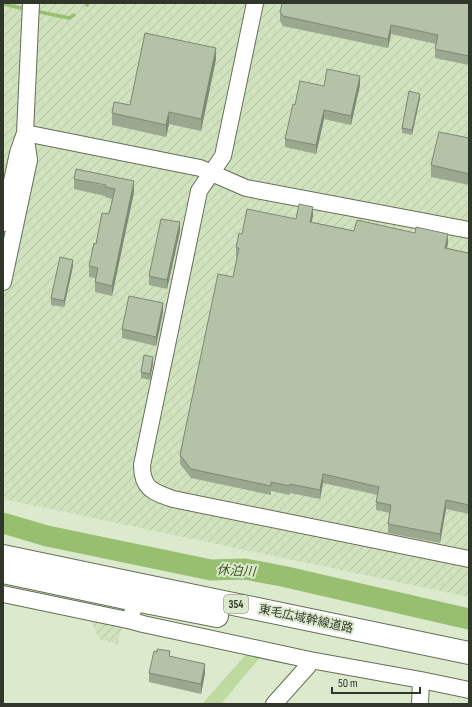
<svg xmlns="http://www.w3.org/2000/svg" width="472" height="707" viewBox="0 0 472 707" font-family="'Sofia Sans Condensed','Noto Sans JP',sans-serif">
<defs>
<pattern id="industrial-furrows" width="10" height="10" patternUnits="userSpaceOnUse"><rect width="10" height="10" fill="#cfe1bd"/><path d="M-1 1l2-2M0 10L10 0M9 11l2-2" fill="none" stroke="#b2c2a3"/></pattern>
</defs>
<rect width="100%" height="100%" fill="#dbeacd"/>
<path fill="url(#industrial-furrows)" d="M3,3h466v594l-466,-98z
M89,617l34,4 -5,23 -19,-5z"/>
<path fill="#bedaa1" d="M249,651l14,3 -42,50h-19z"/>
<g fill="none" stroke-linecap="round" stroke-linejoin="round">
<path stroke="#98be6f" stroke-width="3.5" d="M3,4l18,4
M87,5l1,-2
M40,12l29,6 5,-3"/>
<path stroke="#98be6f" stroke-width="21" d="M3,523l44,13 164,34 34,-1 37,7 187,43"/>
<g stroke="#637056" stroke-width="18">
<path id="minor" d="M31,3l-6,130 175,35 46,20 223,42
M255,3l-32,153 -24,35 -57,274c0,24 11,27 31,34l296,60
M3,223l15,-70 7,-20 4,27 -26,122
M3,594l129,27
M135,600l-3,14v7l11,3 167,36 111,20 48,10
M274,704l34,-38 2,-6
M420,704l1,-24"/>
</g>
<g stroke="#637056" stroke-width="24">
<path id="highway" d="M3,556l129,27 337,70
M3,572l132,28 82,16"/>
</g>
<use href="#minor" stroke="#fff" stroke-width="16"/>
<use href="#highway" stroke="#fff" stroke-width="22"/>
</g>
<path fill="#9ba890" d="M469,3v62l-34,-7v-9l1,-5 -45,-10 -3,14 -105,-22 -3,-5v-9z
M216,59l-15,72 -32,-7 -3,13 -54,-12v-12l18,-8z
M360,85l-9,40 -27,-6 -8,35 -31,-7v-8l10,-34z
M420,98l-8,37 -10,-2v-5z
M469,138v47l-38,-8v-12z
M74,179l60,13 -22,104 -17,-4v-14l-6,-1v-11l7,-22 13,-30 3,-15 -7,-2v-1l-31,-7z
M313,216l-2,6 43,9 94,12 -1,5 21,5 1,-2v263l-23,-5 -6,34 -52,-10v-9l2,-11 -14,-3v-8l2,-7 -55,-12 -3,16 -30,-6v2l-19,-4v4l-80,-17 -11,-14v-9l53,-178 5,-20h-2v-9l6,-14 54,-15z
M180,231l-13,58 -18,-4v-9z
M73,266l-9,41 -13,-2v-7z
M163,312l-7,34 -34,-8v-9z
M153,363l-3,17 -9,-2v-6z
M170,656l35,17 -4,21 -52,-12v-9z"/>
<path fill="#7e8875" d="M391,25v9l-3,14v-9z
M216,48v11l-15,72v-12z
M360,76v9l-9,40v-9z
M420,94v4l-8,37v-5z
M324,110v9l-8,35v-9z
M169,112v12l-3,13v-12z
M134,181v11l-22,104v-10z
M313,207v9l-3,14v-8z
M180,222v9l-13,58v-9z
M448,234v9l-3,14v-9z
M73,260v6l-9,41v-6z
M163,303v9l-7,34v-9z
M153,357v6l-3,17v-6z
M323,474v9l-3,16v-9z
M446,500v9l-6,34v-9z
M205,664v9l-4,21v-10z"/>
<path fill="#b4c3a7" stroke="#7e8875" d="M282,3h187v53l-34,-7 3,-14 -47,-10 -3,14 -105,-23 -3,-4z
M145,33l71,15 -15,71 -32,-7 -3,13 -54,-12 2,-11 16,3z
M327,69l33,7 -9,40 -27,-6 -8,35 -31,-6 8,-35 2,1 5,-24 24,5z
M409,91l11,3 -8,36 -10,-2z
M439,132l30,6v36l-38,-9z
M76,169l58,12 -22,105 -17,-4 3,-14 -9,-2 5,-23 2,1 6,-31 7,1 6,-25 -10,-2 1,-2 -32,-6z
M299,204l14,3 -3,15 44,9 3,-11 58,13 1,-6 32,7 -3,14 23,5 1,-2v254l-23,-5 -6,34 -52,-10 3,-19 -15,-3 3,-15 -56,-13 -3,16 -30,-6v2l-19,-4v4l-80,-17 -11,-14 38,-181 15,3 6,-29h-3l3,-15 3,1 5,-25 49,10z
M161,219l19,3 -13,58 -18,-4z
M60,257l13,3 -9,41 -13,-3z
M129,296l34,7 -7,34 -34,-8z
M144,355l9,2 -3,17 -9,-2z
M157,649l13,2 -1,5 36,8 -4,20 -52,-11 5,-22 3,1z"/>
<g text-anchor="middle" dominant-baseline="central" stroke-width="4" stroke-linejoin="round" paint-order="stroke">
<rect fill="#dbeacd" stroke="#646c5c" stroke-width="1" x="224" y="595" width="24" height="18" rx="3"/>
<g font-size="11" font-weight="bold" fill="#31362b">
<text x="236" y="604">354</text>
</g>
<g font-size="12" fill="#31362b" stroke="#dbeacd">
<text transform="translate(306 619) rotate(12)">東毛広域幹線道路</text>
</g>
<g font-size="13" font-style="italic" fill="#3c541d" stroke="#dbeacd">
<text transform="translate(236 571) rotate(3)">休泊川</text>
</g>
</g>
<rect width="472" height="707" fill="none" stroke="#31362b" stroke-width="8"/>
<path d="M332 687v6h88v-6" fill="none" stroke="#31362b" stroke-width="2"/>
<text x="338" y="687" font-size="12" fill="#31362b" stroke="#dbeacd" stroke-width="3" paint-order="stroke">50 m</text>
</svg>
